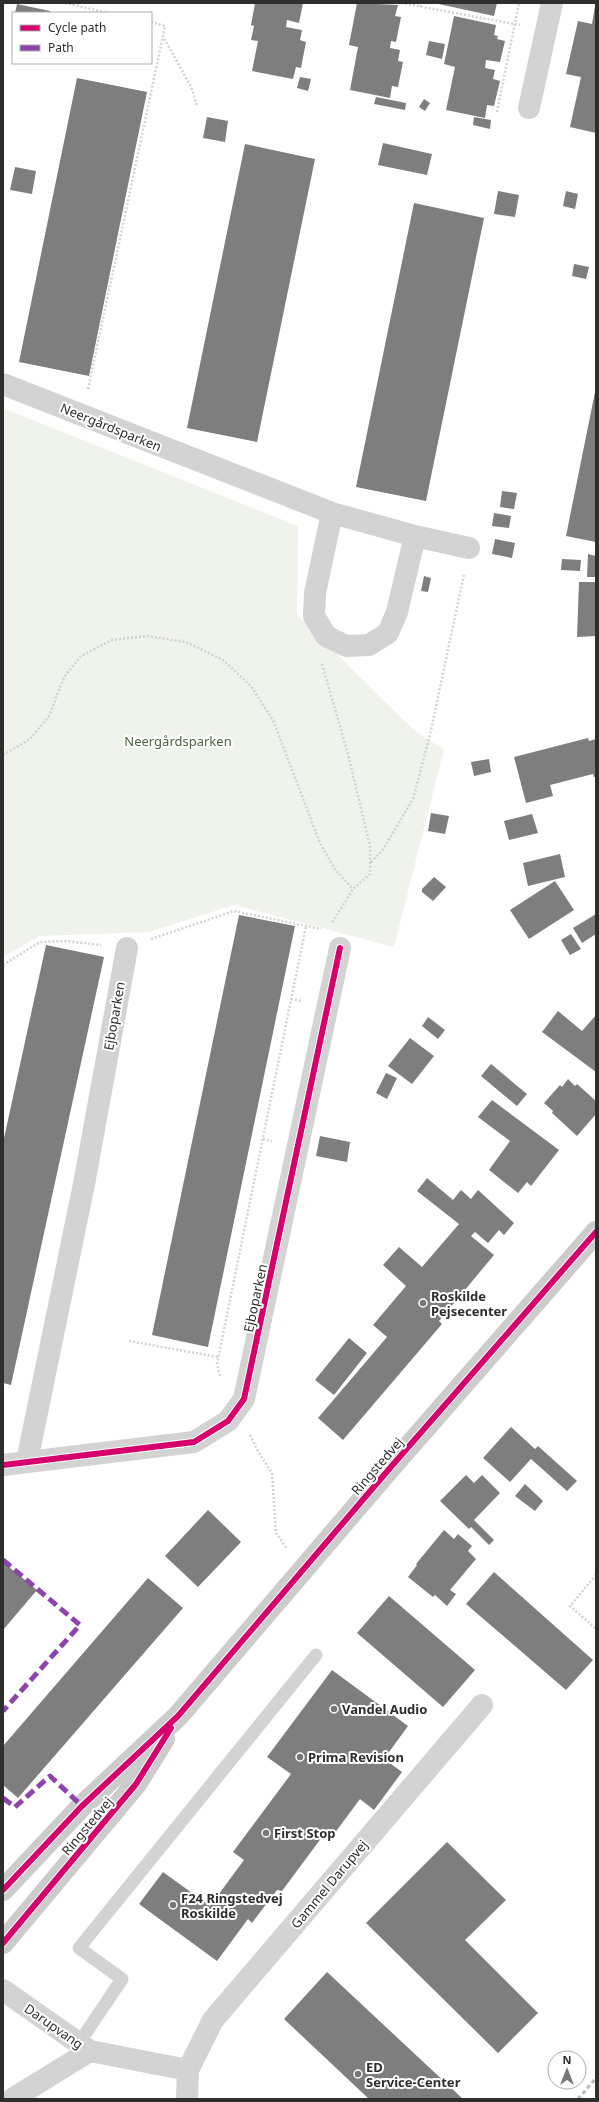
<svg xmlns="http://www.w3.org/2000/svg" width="599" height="2102" viewBox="0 0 599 2102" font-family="'Noto Sans',sans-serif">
<rect width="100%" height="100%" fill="#fff"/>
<path fill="#f0f3ec" d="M3,408l295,118 -1,89 120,118 27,16 -50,198 -160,-42 -85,27 -110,4 -36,21z"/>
<path fill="#7e7e7e" d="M255,3h48l-4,20 -12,-3 -1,7 16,3 -2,10 6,2 -5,26 -5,-1 -3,12 -41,-8 6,-30 -7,-1 3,-14 -3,-1z
M357,3l41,2 -3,11 6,1 -5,25 -5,-1 -1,7 10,2 -2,11 5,1 -5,25 -6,-1 -2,12 -40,-8 8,-43 -9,-2z
M434,3h63l-3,13z
M17,4l33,7v2h-35z
M595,6h1v127l-26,-6 11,-50 -15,-3 12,-53 14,3z
M454,16l42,9 -2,10 4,1 -1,3 8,2 -5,21 -14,-2 -1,8 10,2 -2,9 7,2 -6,25 -7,-1 -2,13 -39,-8 9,-43 -11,-3z
M429,41l16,3 -3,15 -16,-4z
M300,77l11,2 -3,12 -11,-3z
M77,78l70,14 -58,284 -70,-14z
M376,97l30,6 -1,7 -31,-6z
M424,99l6,4 -5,8 -6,-4z
M207,117l21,4 -3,21 -22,-4z
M474,117l17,3 -1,9 -17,-4z
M383,143l49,11 -5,21 -49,-10z
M245,144l70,15 -58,283 -70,-14z
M15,167l21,4 -4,23 -22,-4z
M498,191l21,4 -4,22 -21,-3z
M566,191l12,3 -3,15 -12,-3z
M414,203l70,15 -58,283 -70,-14z
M574,264l15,3 -3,12 -14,-3z
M595,392h1v150l-30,-6z
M502,491l15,2 -3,16 -14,-2z
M494,513l17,3 -2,12 -17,-2z
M495,539l20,4 -3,15 -20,-4z
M588,554l8,2v21h-9z
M562,559l19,1 -1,11 -19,-1z
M424,576l7,2 -3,14 -7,-1z
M579,582h17v54l-19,1z
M588,738l1,3 7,-2v38h-2l-1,-3 -43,11 3,11 -27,7 -12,-46z
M489,759l2,13 -17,4 -3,-14z
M431,813l18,3 -4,18 -17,-3z
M532,814l6,19 -29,7 -5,-19z
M560,854l5,23 -37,9 -5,-23z
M434,877l12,10 -13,14 -11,-9v-3z
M555,881l19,29 -45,29 -19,-29z
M596,914v20l-14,9 -9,-15z
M239,915l56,11 -87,421 -56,-12z
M571,934l10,15 -11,6 -9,-15z
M46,945l58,12 -93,428 -8,-2v-240z
M558,1011l24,20 14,-16v57l-54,-40z
M428,1017l17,13 -7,9 -16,-13z
M410,1038l24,18 -22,28 -24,-18z
M491,1064l36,30 -10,12 -36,-30z
M386,1073l11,5 -10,21 -11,-6z
M568,1079l7,7 2,-2 19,17v13l-19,22 -25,-23 1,-2 -9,-8 16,-18 2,2z
M492,1100l67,50 -28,36 -4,-4 -9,11 -29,-23 21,-29 -32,-24z
M320,1136l30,6 -3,20 -31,-6z
M427,1178l26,22 8,-10 10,9 7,-9 36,33 -10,12 -5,-5 -11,13 -13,-11 -4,4 23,19 -55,66 3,3 -99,116 -25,-22 69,-81 -14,-12 33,-39 -23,-21 16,-18 23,20 37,-43 -42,-33z
M349,1338l18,15 -33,42 -19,-15z
M511,1427l24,22 3,-3 39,35 -10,10 -36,-32 -21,23 -27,-24z
M466,1475l8,8 8,-8 18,18 -26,27 20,20 -5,5 -18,-18 -2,2 -29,-28z
M525,1484l18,17 -8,10 -20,-15z
M208,1510l33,32 -43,45 -33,-31z
M444,1530l10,9 4,-5 14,12 -4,5 8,8 -26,31 6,4 -9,12 -12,-11 -2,2 -25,-20 9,-12 -1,-1z
M3,1562l34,28 -34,40z
M494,1572l99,88 -27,30 -100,-86z
M148,1578l35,30 -165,190 -15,-13v-39z
M389,1596l86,74 -32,37 -86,-74z
M332,1670l76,56 -24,33 18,13 -28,38 -14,-11 -26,35 -6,-5 -46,62 -5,-1 -25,33 -4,-4 -31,42 -78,-57 24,-32 47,34 34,-46 -11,-8 58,-78 -24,-17z
M447,1842l59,58 -41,40 73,73 -40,40 -132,-130z
M327,1972l136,127h-94l-85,-80z"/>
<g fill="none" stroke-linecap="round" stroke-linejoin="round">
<path stroke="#d3d3d3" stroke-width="2.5" stroke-dasharray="2 2" stroke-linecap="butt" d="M65,3l44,10
M401,3l119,22
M421,7v-4
M151,22l14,4 -2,10 29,53 5,17
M497,112l22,-109
M88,389l75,-353
M322,664l26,90 22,92v28l-17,15 -21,34
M3,755l27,-16 19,-23 15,-39 17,-21 31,-16 35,-4 39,6 37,18 28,26 22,34 47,123 14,25 19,21
M371,862l11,-11 31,-52 17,-64 34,-161
M151,939l83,-28 87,18
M3,965l37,-23 26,-1 35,4
M291,999l11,2
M263,1139l9,2
M129,1341l89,16
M220,1376l-3,-12 89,-438
M250,1435l9,18 13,20 4,60 11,16
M596,1575l-26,31 26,23"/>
<path stroke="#d3d3d3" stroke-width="13" d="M79,2043l43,-64 -43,-31 237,-293"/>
<path stroke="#d3d3d3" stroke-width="22" d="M529,108l23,-105
M3,384l329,129 83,23 54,12
M332,513l-17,80 -1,23 12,20 20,10 23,-1 19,-12 9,-21 18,-76
M27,1461l57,-277 43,-236
M3,1465l191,-23 34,-21 16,-22 96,-451
M3,1990l87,61 -78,48
M90,2051l98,19
M187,2099l1,-29 25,-50 269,-315"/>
<path stroke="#ccc" stroke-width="22" d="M3,1890l79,-84 96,-90 212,-248 206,-236
M3,1943l133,-159 28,-45"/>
<path stroke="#bababa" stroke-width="3" stroke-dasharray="4 3" stroke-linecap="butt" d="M578,2099l18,-21"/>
<path stroke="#8e44ad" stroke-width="5" stroke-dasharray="10 5" stroke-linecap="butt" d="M3,1560l77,65 -77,86
M3,1798l12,9 35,-31 32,30"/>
<g stroke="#fff" stroke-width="8">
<path id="cycleway" d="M3,1465l191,-23 34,-21 16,-22 96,-451
M3,1890l79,-84 96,-90 212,-248 206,-236
M3,1943l133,-159 35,-56"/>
</g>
<use href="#cycleway" stroke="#d6006c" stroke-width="6"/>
</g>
<g fill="#777" stroke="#fff" stroke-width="1.5">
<circle cx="423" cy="1303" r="4"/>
<circle cx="334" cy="1709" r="4"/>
<circle cx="300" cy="1757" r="4"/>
<circle cx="266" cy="1833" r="4"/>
<circle cx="173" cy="1905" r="4"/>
<circle cx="358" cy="2074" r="4"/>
</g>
<g text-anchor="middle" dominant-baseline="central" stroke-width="4" stroke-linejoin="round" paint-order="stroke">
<g font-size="13" fill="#2e2e2e" stroke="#fff">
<text transform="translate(111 427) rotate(22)">Neergårdsparken</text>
<text transform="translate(114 1016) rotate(-80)">Ejboparken</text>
<text transform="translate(255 1298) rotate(-78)">Ejboparken</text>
<text transform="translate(377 1466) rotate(-49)">Ringstedvej</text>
<text transform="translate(87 1826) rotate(-50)">Ringstedvej</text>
<text transform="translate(329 1884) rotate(-50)">Gammel Darupvej</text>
<text transform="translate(54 2026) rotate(35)">Darupvang</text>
</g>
<g font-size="13" fill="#4f6440" stroke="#fff">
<text x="178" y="741">Neergårdsparken</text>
</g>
<g font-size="13" font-weight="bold" fill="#2e2e2e" stroke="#fff" text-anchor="start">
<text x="431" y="1296">Roskilde<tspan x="431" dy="15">Pejsecenter</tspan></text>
<text x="342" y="1709">Vandel Audio</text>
<text x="308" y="1757">Prima Revision</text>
<text x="274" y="1833">First Stop</text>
<text x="181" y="1898">F24 Ringstedvej<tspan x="181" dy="15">Roskilde</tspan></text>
<text x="366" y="2067">ED<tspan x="366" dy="15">Service-Center</tspan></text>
</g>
</g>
<rect width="599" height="2102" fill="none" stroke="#2e2e2e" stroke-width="8"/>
<rect x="12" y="12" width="140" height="52" fill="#ffffff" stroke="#ababab"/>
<rect x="20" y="25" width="20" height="6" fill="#d6006c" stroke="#ababab"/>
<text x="48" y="32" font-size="12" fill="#2e2e2e">Cycle path</text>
<rect x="20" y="45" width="20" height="6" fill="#8e44ad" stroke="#ababab"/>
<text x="48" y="52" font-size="12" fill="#2e2e2e">Path</text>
<g transform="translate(567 2070)"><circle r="19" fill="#ffffff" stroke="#ababab"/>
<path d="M0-3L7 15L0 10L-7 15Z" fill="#777777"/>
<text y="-6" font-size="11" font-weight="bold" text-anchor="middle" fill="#2e2e2e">N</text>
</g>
</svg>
